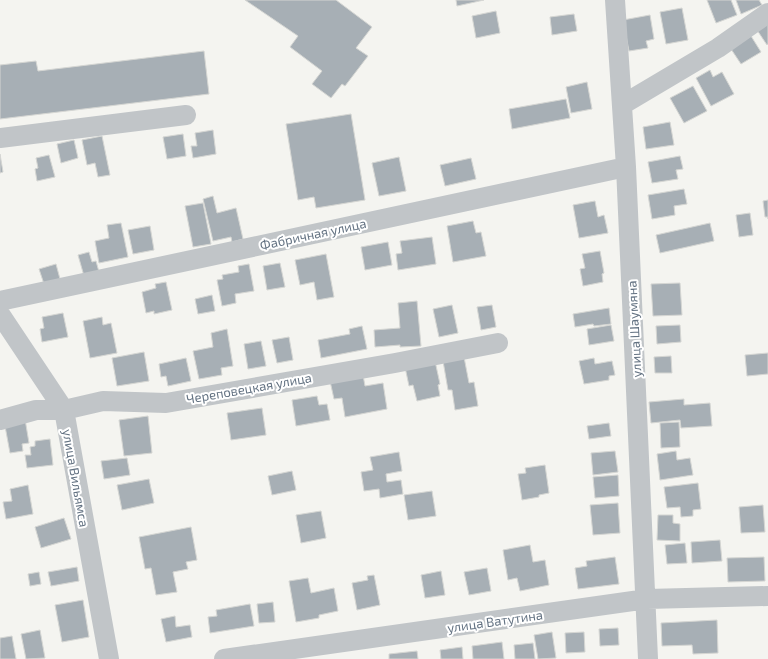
<svg xmlns="http://www.w3.org/2000/svg" width="768" height="659" viewBox="0 0 768 659" font-family="'Exo 2',sans-serif">
<rect width="100%" height="100%" fill="#f4f4f0"/>
<path fill="#a7afb5" stroke="#d5d6d3" d="M245,0h91l36,27 -16,21 12,8 -23,30 -3,-2 -11,14 -19,-14 10,-13 -32,-24 8,-11z
M456,0h28l-27,6z
M707,0h24l6,15 -21,8z
M736,0h23l3,5 -21,9z
M682,8l6,32 -22,4 -6,-32z
M496,11l4,22 -24,5 -4,-22z
M574,14l3,17 -25,4 -2,-18z
M650,15l4,24 -8,2 2,7 -19,3 -6,-31z
M768,23v21l-1,1 -10,-15z
M751,36l10,16 -20,12 -10,-15z
M204,51l5,43 -209,25v-54l36,-4 2,10z
M710,70l3,7 9,-5 12,22 -23,12 -15,-28z
M587,82l5,27 -21,4 -5,-26z
M693,86l14,25 -23,12 -14,-25z
M566,99l4,19 -58,11 -3,-20z
M351,114l14,86 -49,8 -2,-11 -16,3 -12,-76z
M670,122l4,23 -28,4 -3,-22z
M213,130l3,24 -23,4 -2,-12h6l-2,-13z
M183,134l3,22 -19,3 -4,-22z
M102,136l8,39 -12,2 -3,-14 -8,2 -5,-25z
M74,140l4,18 -17,5 -4,-19z
M0,154l3,18 -3,1z
M49,155l6,22 -18,4 -2,-12 3,-1 -2,-10z
M680,156l3,13 -7,1 2,9 -26,4 -4,-21z
M399,157l7,34 -27,5 -7,-33z
M471,158l5,21 -31,7 -5,-21z
M684,189l3,15 -13,2 1,9 -23,4 -4,-24z
M213,196l4,17 19,-5 7,31 -11,3 -1,-5 -18,4 -10,-42z
M768,200v19v-2h-3l-2,-16z
M595,201l3,16 6,-2 4,18 -29,5 -6,-33z
M203,203l8,41 -18,3 -8,-41z
M750,213l3,22 -14,2 -3,-22z
M473,221l3,12 5,-1 5,24 -33,6 -6,-36z
M121,223l7,34 -29,6 -4,-22 14,-3 -2,-13z
M710,223l4,18 -54,12 -4,-18z
M150,226l4,24 -21,4 -5,-24z
M432,237l4,27 -38,6 -2,-16 6,-1 -2,-12z
M388,242l4,23 -27,5 -4,-23z
M600,251l4,22 -2,1 1,8 -20,4 -3,-17 5,-1 -3,-14z
M89,252l3,10 4,-1 3,11 -15,4 -6,-21z
M326,254l8,43 -17,3 -3,-18 -14,3 -5,-25z
M280,263l5,24 -18,3 -4,-24z
M56,264l4,15 -16,5 -5,-15z
M249,264l5,27 -19,3 1,9 -14,3 -5,-26 6,-1 -1,-4 17,-3 -1,-6z
M166,282l6,28 -18,4v-3l-8,2 -4,-21 14,-4 -1,-4z
M680,283l2,32 -29,1 -2,-32z
M212,295l3,16 -17,3 -3,-15z
M417,301l4,45 -21,1v-2l-25,2 -1,-17 26,-2 -2,-25z
M452,305l6,28 -19,4 -6,-28z
M492,305l4,22 -15,3 -4,-23z
M609,308l2,16 -17,2 -1,-2 -18,3 -2,-13z
M63,313l5,24 -26,5 -2,-13 4,-1 -2,-11z
M102,317l1,8 8,-2 6,30 -27,5 -7,-37z
M611,325l3,16 -25,4 -2,-16z
M680,325l1,17 -24,2 -1,-18z
M362,326l5,23 -46,9 -3,-18 32,-6 -1,-5z
M227,329l6,37 -12,2 1,7 -23,4 -6,-28 20,-4 -2,-14z
M289,337l4,23 -16,3 -5,-23z
M261,341l5,25 -18,3 -4,-25z
M144,352l5,29 -32,5 -5,-28z
M768,353v21l-21,2 -2,-21z
M671,356l1,17h-17l-1,-16z
M464,357l5,26 5,-1 4,24 -23,4 -3,-20h-4l-5,-29z
M186,358l5,23 -23,5 -2,-10 -5,1 -2,-13z
M594,358l1,6 17,-3 3,14 -6,1v4l-25,4 -5,-23z
M435,361l5,23 -2,1 2,11 -23,5 -4,-16 -4,1 -4,-19z
M363,375l2,11 18,-3 4,26 -42,8 -3,-19 -8,1 -4,-18z
M317,396l2,9 8,-1 3,16 -34,6 -4,-26z
M684,399v6l26,-2 2,23 -31,2 -1,-8 -29,3 -2,-21z
M262,408l4,27 -35,5 -4,-27z
M148,416l4,37 -28,3 -5,-36z
M25,419l4,24 -7,1 1,7 -13,2 -5,-27z
M679,422l1,25 -19,1 -1,-25z
M609,423l2,13 -22,3 -2,-13z
M50,439l3,26 -26,3 -2,-13h6l-1,-8 5,-1v-5z
M615,451l3,21 -25,3 -2,-22z
M676,451l1,9 13,-2 3,17 -33,5 -3,-26z
M399,452l3,19 -16,3 1,8 14,-2 2,14 -23,4 -1,-9 -15,2 -3,-19 12,-2 -3,-13z
M127,458l3,17 -26,4 -3,-18z
M545,465l4,28 -10,2v2l-17,3 -4,-26 8,-1 -1,-5z
M292,471l4,19 -24,5 -4,-19z
M618,475l1,21 -24,2 -2,-21z
M149,479l5,24 -32,7 -5,-25z
M698,483l3,26 -8,1v6l-12,1 -1,-10 -13,1 -3,-21z
M28,485l5,29 -27,5 -3,-17 9,-1 -2,-12z
M432,491l4,25 -28,4 -4,-25z
M618,503l2,30 -27,2 -3,-30z
M763,505l2,27 -24,1 -2,-26z
M321,511l5,27 -25,5 -5,-28z
M658,515h15v8l7,1v17l-23,-1z
M64,518l7,21 -30,9 -6,-21z
M191,527l6,33 -11,2 2,7 -15,3 4,20 -21,3 -5,-27 -6,1 -6,-32z
M720,540l2,21 -30,2 -1,-21z
M685,543l2,20 -20,1 -2,-19z
M530,545l3,17 12,-2 4,25 -29,6 -3,-13 -9,2 -5,-30z
M615,557l4,27 -41,5 -3,-21 12,-2 -1,-5z
M764,557l1,24 -37,1 -1,-24z
M77,567l2,14 -28,5 -3,-14z
M487,568l4,23 -22,4 -5,-23z
M441,571l4,24 -20,3 -4,-23z
M39,572l2,12 -11,2 -2,-12z
M374,575l6,30 -23,5 -5,-27 16,-3 -1,-4z
M308,578l3,15 23,-5 4,23 -19,4v3l-23,4 -7,-41z
M83,600l6,37 -27,5 -7,-37z
M273,602l2,20 -16,1 -2,-19z
M250,604l4,22 -44,7 -2,-16 9,-1 -1,-6z
M175,616l1,11 14,-2 2,12 -26,5 -5,-23z
M717,620l1,33 -25,1 -1,-9 -30,1 -1,-23z
M618,628l1,17 -19,1 -1,-17z
M40,630l5,28 -19,1 -5,-25z
M552,632l4,26 -18,1 -4,-24z
M584,632l1,20 -19,1 -1,-20z
M12,636l4,23h-16v-21z
M502,642l2,17h-31l-1,-13z
M533,643l2,16h-20l-1,-14z
M462,647l1,12h-22l-1,-9z
M417,651l1,8h-29v-5z"/>
<g fill="none" stroke-linecap="round" stroke-linejoin="round">
<path stroke="#c1c5c8" stroke-width="20" d="M615,0l11,167 22,492
M622,105l96,-57 50,-35
M0,138l186,-23
M0,301l626,-134
M0,314l64,96 45,249
M0,420l36,-10h28l39,-9 63,2 229,-40 103,-20
M224,659l423,-60 121,-3"/>
</g>
<g text-anchor="middle" dominant-baseline="central" stroke-width="4" stroke-linejoin="round" paint-order="stroke">
<g font-size="13" fill="#637282" stroke="#fff">
<text transform="translate(313 234) rotate(-12)">Фабричная улица</text>
<text transform="translate(634 329) rotate(-93)">улица Шаумяна</text>
<text transform="translate(249 388) rotate(-10)">Череповецкая улица</text>
<text transform="translate(76 478) rotate(80)">улица Вильямса</text>
<text transform="translate(495 621) rotate(-8)">улица Ватутина</text>
</g>
</g>
</svg>
